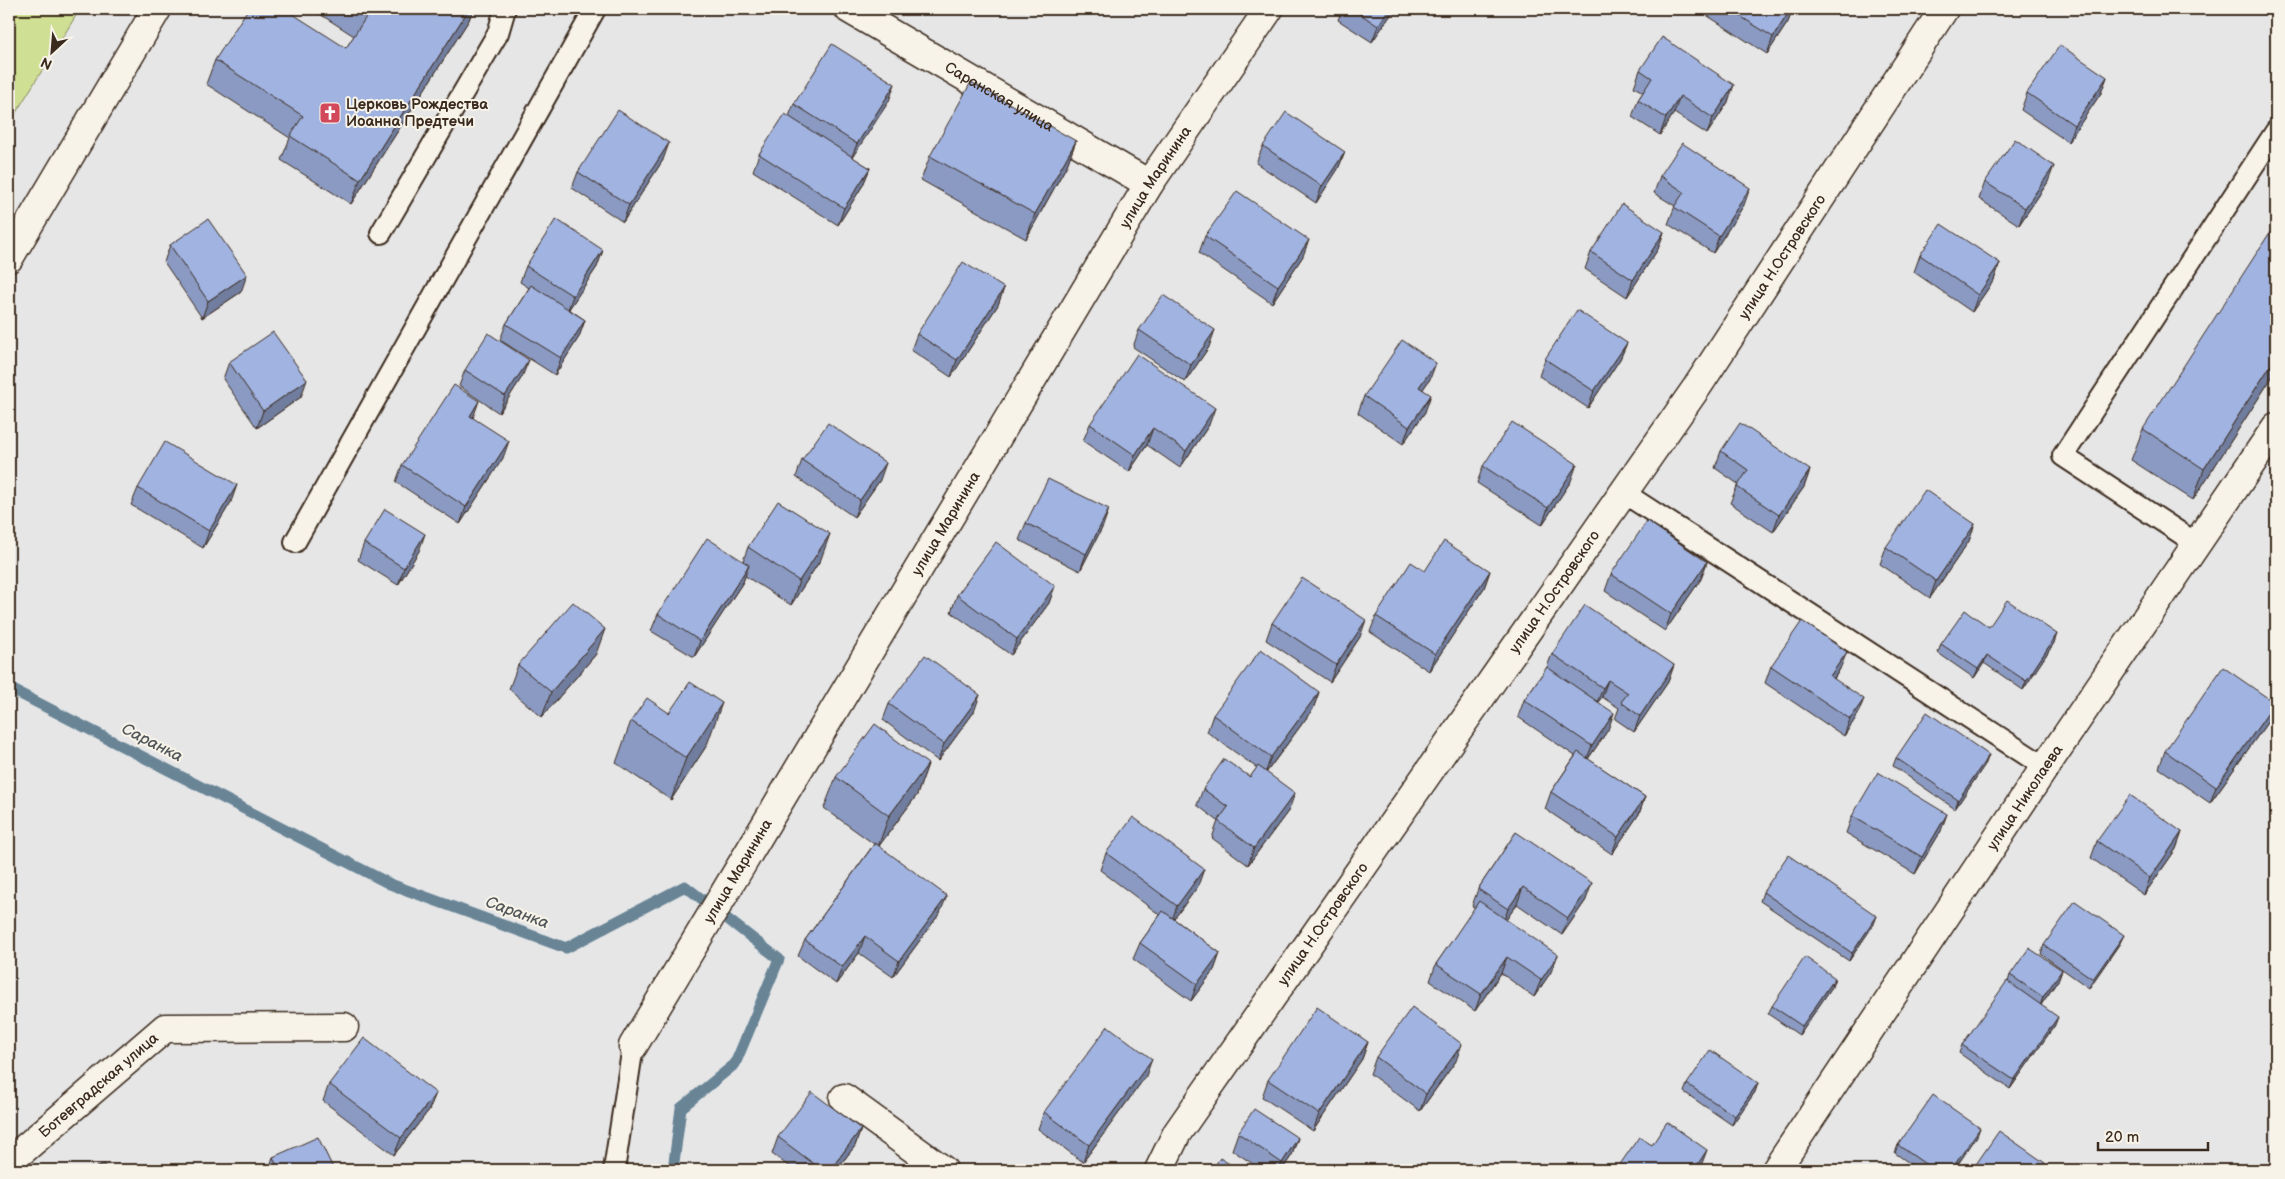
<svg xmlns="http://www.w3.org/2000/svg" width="2285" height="1179" viewBox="0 0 2285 1179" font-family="'Balsamiq Sans',sans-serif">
<rect width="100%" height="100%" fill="#e6e6e7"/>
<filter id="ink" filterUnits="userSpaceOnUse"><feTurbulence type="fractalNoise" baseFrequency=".02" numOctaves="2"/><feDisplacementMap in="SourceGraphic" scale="10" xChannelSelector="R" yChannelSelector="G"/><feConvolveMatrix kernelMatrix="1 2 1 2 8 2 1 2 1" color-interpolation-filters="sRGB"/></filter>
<g filter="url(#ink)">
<path fill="#cfdf93" stroke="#858458" d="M9,9h71l-71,115z"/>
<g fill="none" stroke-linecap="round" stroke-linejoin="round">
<path stroke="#678495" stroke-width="11" d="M9,688l381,196 176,64 119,-62 94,73 -44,105 -54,44 -8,62"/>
<g stroke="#3b2a1e" stroke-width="24">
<path id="lane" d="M381,233l117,-200 7,-24
M1624,493l421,274
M295,542l300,-533
M2197,544l-134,-88 213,-325
M614,1170l19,-124"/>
</g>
<g stroke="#3b2a1e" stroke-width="31">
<g id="street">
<path id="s1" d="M849,9l300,175"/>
<path id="s2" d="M633,1046l516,-862 120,-175"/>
<path d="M844,1098l99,72"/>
<path id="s3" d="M9,1162l156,-134 179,-1"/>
<path id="s4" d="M1159,1170l18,-37 520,-746 247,-378"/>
<path id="s5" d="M1776,1170l269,-403 231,-340"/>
</g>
</g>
<g stroke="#3b2a1e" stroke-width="31">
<path id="secondary" d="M9,258l148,-249"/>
</g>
<use href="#lane" stroke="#f7f3e8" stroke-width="20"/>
<use href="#street" stroke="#f7f3e8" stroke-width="28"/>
<use href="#secondary" stroke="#f7f3e8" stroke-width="28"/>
</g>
<path fill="#8a9ac2" stroke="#3b2a1e" d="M312,9h161l-4,11 -118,184 -70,-44 9,-22 -84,-54 9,-24 131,-12 8,-12z
M1169,9h13l-4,5z
M1342,9h53l-23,33 -34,-22z
M1701,9h92l-5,13 -21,32 -67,-43z
M1640,70l88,32 -21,32 -33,-21 -14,22 -28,-18 6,-17 5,-8 -9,-5z
M2107,77l-6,16 -33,49 -47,-32 6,-17z
M889,101l-37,56 18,11 -7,17 -25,40 -85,-54 6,-17 30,-38 5,-12z
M1076,141l-9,24 -41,74 -105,-59 9,-24z
M1263,146l82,6 -7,17 -22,34 -60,-40z
M663,160l-40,62 -51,-34 6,-16z
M1660,176l84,29 -31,48 -45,-29 7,-18 -21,-13z
M1985,182h63l-29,43 -40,-26z
M1664,232l-6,17 -31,48 -42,-28 6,-17z
M1205,236l98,20 -31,47 -73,-50z
M170,245l71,47 -39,26 -38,-56z
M603,250l-6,17 -28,42 16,11 -6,17 -24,38 -55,-35 6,-16 23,-36 -9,-6 6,-16z
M1920,255l80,8 -6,17 -22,32 -58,-40z
M1004,288l-6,17 -47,72 -40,-27 6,-16z
M1139,330l70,17 -24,35 -52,-35z
M1627,343l-7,16 -32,49 -49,-32 6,-17z
M229,362l72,35 -44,31 -34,-49z
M465,370l57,7 -23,36 -40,-27z
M2276,371l-83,129 -62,-40 12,-31z
M1430,379l-7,10 2,23 -22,32 -45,-31 6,-17z
M473,418l30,40 -43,66 -64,-42 6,-17z
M1090,424l119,1 -29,43 -33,-23 -18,27 -46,-31z
M1721,451l89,19 -6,17 -31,45 -43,-29 8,-19 -23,-16z
M802,460l78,20 -26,37 -58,-40z
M1483,466l88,15 -29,44 -65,-42z
M138,488l93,14 -28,46 -72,-43z
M1026,523l77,3 -23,45 -61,-31z
M1975,524l-6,17 -39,57 -50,-34 6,-17z
M364,543l55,8 -21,34 -40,-25z
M748,547l73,12 -30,46 -46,-29 -2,6 -49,75 -43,-26 7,-17 85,-53z
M1707,562l-6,17 -36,52 -60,-40 6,-17z
M1425,571h65l-6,17 -55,83 -59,-39 6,-16z
M1055,586l-6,17 -38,52 -60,-43 6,-17z
M1272,623l88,14 -30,45 -64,-42z
M1989,627l65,16 -31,47 -39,-27 -10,15 -36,-25 3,-9z
M596,654l-54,63 -33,-28 9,-24z
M1552,654l122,11 -6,17 -34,50 -19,-13 4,-11 -17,-11 -4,5 10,28 -20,29 57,38 -6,17 -27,40 -67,-45 6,-17 24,-36 -57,-39 6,-17 23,-33z
M1771,666l69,3 -6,10 23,37 -13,20 -79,-53z
M1319,692l-6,17 -47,64 23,37 -41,55 -36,-27 6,-17 -21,-16 6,-16 47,-12 7,-9 -50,-36 6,-17z
M889,704l85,8 -36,49 -55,-41z
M669,713l38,32 -36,55 -55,-37 15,-42z
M2269,720l-59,83 -51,-35 6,-17z
M1896,758l90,5 -31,46 -62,-43z
M928,764l-11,31 -38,51 61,67 -47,64 -34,-24 -23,31 -38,-28 7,-16 69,-96 -50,-36 12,-31z
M1852,816l89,15 -26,43 -69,-41z
M1516,832l70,68 -24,35 -45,-31 -11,16 45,52 -17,25 -33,-24 -26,38 -45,-30 6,-17 39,-56 -3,-2 6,-17z
M2182,832l-6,17 -32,46 -53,-37 6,-17z
M1106,853l92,33 -24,33 46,34 -6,17 -23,31 -58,-42 7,-16 20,-28 -60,-45z
M1763,892l111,32 -25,37 -89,-60z
M2120,943l-31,45 -48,-34 3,-9z
M2062,970l-3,9 -18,26 14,20 -45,64 -51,-36 3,-8 46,-63 2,-7z
M1832,987l-33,48 -31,-21 4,-8z
M1368,1042l-6,17 -49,72 -51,-34 6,-17z
M1376,1057l80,4 -36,50 -50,-37z
M1146,1076l-63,86 -45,-33 6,-17z
M1758,1083l-3,9 -23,33 -48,-33 3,-8z
M329,1084l107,9 -7,17 -35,45 -71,-54z
M861,1129l-6,17 -19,24h-42l-22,-16 6,-17z
M1238,1133l60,5 -6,17 -10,15h-20l-30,-20z
M1977,1136l-23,34h-35l-24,-17 3,-8z
M273,1157l61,13h-62l-2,-4z"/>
<path fill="#707d9e" stroke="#3b2a1e" d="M469,9h4l-4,11 -118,184 9,-24z
M1389,9h6l-23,33 6,-16z
M1791,9h2l-5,13 -21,32 6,-17z
M2107,77l-6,16 -33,49 6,-17z
M895,84l-6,17 -39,60 7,-17z
M1734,85l-6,17 -21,32 6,-16z
M1680,96l-6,17 -14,22 6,-17z
M1076,141l-9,24 -41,74 9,-25z
M669,143l-6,17 -40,62 6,-17z
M1345,152l-7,17 -22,34 6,-17z
M2054,166l-6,16 -29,43 6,-17z
M870,168l-7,17 -25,40 6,-17z
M1750,188l-6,17 -31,48 6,-17z
M1664,232l-6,17 -31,48 6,-17z
M1309,240l-6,16 -31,47 6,-17z
M603,250l-6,17 -30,45 6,-16z
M2000,263l-6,17 -22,32 6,-17z
M247,275l-6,17 -39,26 6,-17z
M1004,288l-6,17 -47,72 6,-17z
M585,320l-6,17 -24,38 6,-17z
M1215,330l-6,17 -24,35 6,-17z
M1627,343l-7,16 -32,49 6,-17z
M2276,357v14l-83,129 11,-31z
M529,360l-7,17 -23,36 6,-17z
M1436,363l-6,16 -17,25 6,-17z
M307,380l-6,17 -44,31 6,-17z
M1431,395l-6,17 -22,32 6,-17z
M479,401l-6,17 -3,-2z
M1215,408l-6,17 -29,43 6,-17z
M1153,428l-6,17 -18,27 6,-17z
M509,441l-6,17 -43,66 6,-17z
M886,463l-6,17 -26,37 6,-17z
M1577,464l-6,17 -29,44 6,-17z
M1810,470l-6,17 -31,45 6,-17z
M237,485l-6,17 -28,46 6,-17z
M1109,509l-6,17 -23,45 6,-17z
M1975,524l-6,17 -39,57 6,-17z
M425,534l-6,17 -21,34 6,-17z
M830,534l-9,25 -30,46 8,-24z
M1707,562l-6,17 -36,52 6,-17z
M749,565l-6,17 -49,75 6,-16z
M1490,571l-6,17 -55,83 6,-17z
M1055,586l-6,17 -38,52 6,-16z
M1366,620l-6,17 -30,45 6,-17z
M605,629l-9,25 -54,63 9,-25z
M2057,634l-3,9 -31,47 3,-9z
M1847,652l-7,17 -16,24 6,-17z
M1987,655l-3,8 -10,15 4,-9z
M1674,665l-6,17 -34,50 6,-16z
M1608,680l-6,17 -6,8 7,-17z
M1319,692l-6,17 -48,65 6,-17z
M980,695l-6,17 -36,49 6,-17z
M1864,699l-7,17 -13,20 6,-17z
M722,703l-15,42 -36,55 15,-42z
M2275,703l-6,17 -59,83 6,-16z
M1614,713l-6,17 -23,33 7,-17z
M1989,755l-3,8 -31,46 3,-9z
M928,764l-11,31 -39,52 11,-31z
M1295,793l-6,17 -41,55 6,-17z
M1645,797l-6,17 -27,40 6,-17z
M1947,814l-6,17 -26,43 7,-17z
M2182,832l-6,17 -32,46 6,-17z
M1204,869l-6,17 -27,37 6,-17z
M1592,883l-6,17 -24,35 6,-17z
M1523,887l-6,17 -15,22 6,-17z
M947,896l-7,17 -47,64 6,-16z
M1877,916l-3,8 -25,37 3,-8z
M2124,935l-4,8 -31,45 4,-9z
M865,936l-6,17 -23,31 6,-17z
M1220,953l-6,17 -23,31 6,-17z
M1558,955l-7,17 -17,25 7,-17z
M1507,957l-6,16 -26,38 6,-17z
M2062,970l-3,9 -19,27 3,-9z
M1835,978l-3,9 -33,48 3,-9z
M2058,1017l-3,8 -45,64 4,-9z
M1368,1042l-6,17 -49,72 6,-17z
M1462,1044l-6,17 -36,50 6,-17z
M1152,1059l-6,17 -63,86 6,-17z
M1758,1083l-3,9 -23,33 3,-9z
M436,1093l-7,17 -35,45 7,-17z
M1980,1128l-3,8 -23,34h-3z
M861,1129l-6,17 -19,24h-6z
M1298,1138l-6,17 -10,15h-3l3,-7z
M1707,1150l-6,16 -2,4h-5z"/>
<path fill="#a0b3e1" stroke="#3b2a1e" d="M248,9h37l61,39 22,-34 -9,-5h110l-109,171 -70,-44 13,-20 -88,-56z
M1353,9h36l-11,17z
M1729,9h62l-18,28z
M1662,37l72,48 -21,33 -33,-22 -14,22 -28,-18 14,-22 -12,-8z
M832,44l63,40 -38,60 -63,-40z
M2060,45l47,32 -33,48 -47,-32z
M971,82l105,59 -41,73 -105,-58z
M618,110l51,33 -40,62 -51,-33z
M1286,112l59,40 -23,34 -59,-40z
M785,114l85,54 -26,40 -85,-54z
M2015,139l39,27 -29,42 -40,-26z
M1682,143l68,45 -31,48 -45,-29 10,-15 -24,-16z
M1237,191l72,49 -31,46 -73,-50z
M1622,204l42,28 -31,48 -42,-28z
M208,219l39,56 -39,26 -38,-56z
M556,219l47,31 -30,46 -47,-30z
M2276,223v134l-72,112 -61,-40z
M1941,224l59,39 -22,32 -58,-40z
M963,262l41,26 -47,72 -40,-26z
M531,285l54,35 -24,38 -55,-34z
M1163,295l52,35 -24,35 -52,-35z
M1577,310l50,33 -33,48 -49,-32z
M273,332l34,48 -44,31 -34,-49z
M488,333l41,27 -24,36 -40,-26z
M1402,340l34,23 -17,24 12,8 -22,32 -45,-31z
M1137,354l78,54 -29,43 -33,-23 -18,27 -45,-31z
M454,385l25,16 -9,15 39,25 -43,66 -64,-42z
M1512,422l65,42 -29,44 -65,-42z
M828,423l58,40 -26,37 -58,-40z
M1740,423l70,47 -31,45 -42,-28 11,-17 -27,-19z
M165,442l72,43 -28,46 -71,-43z
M1048,479l61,30 -23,45 -60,-31z
M1925,490l50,34 -39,57 -50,-34z
M778,501l52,33 -31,47 -51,-34z
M385,509l40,25 -21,34 -40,-25z
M1647,521l60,41 -36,52 -60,-40z
M707,538l42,27 -49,76 -42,-27z
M1444,541l46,30 -55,83 -59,-38 35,-54 14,9z
M996,542l59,44 -38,53 -60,-44z
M1302,578l64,42 -30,45 -64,-42z
M2007,600l50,34 -31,47 -39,-26 -9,14 -37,-25 24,-34 24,17z
M573,602l32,27 -54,63 -33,-27z
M1585,605l89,60 -34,51 -19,-14 7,-9 -20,-13 -5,8 -51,-34z
M1802,621l45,31 -17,24 34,23 -14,20 -79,-53z
M1261,649l58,43 -48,65 -58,-42z
M925,655l55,40 -36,49 -55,-40z
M1547,667l67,46 -22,33 -68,-46z
M2223,667l52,36 -59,84 -51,-36z
M690,682l32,21 -36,55 -55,-37 16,-23 22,15z
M1927,712l62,43 -31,45 -62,-42z
M875,724l53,40 -39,52 -53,-39z
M1578,752l67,45 -27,40 -67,-45z
M1224,759l26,18 8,-11 37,27 -41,55 -36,-27 10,-14 -25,-18z
M1878,772l69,42 -25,43 -70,-41z
M2130,795l52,37 -32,46 -53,-37z
M1133,817l71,52 -27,37 -71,-53z
M1516,832l76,51 -24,35 -45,-31 -15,22 -30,-20z
M875,843l72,53 -48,65 -34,-25 -23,31 -37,-27z
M1788,855l89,61 -25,37 -89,-61z
M1479,901l79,54 -17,25 -34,-23 -26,37 -45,-30z
M2075,901l49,34 -31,44 -49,-34z
M1163,911l57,42 -23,31 -57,-41z
M2029,948l33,22 -19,27 -33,-22z
M1805,957l30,21 -33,48 -30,-20z
M2007,981l51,36 -44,63 -52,-35z
M1317,1007l51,35 -49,72 -51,-34z
M1412,1007l50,37 -36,50 -50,-37z
M1108,1026l44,33 -63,86 -45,-33z
M364,1038l72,55 -35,45 -72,-54z
M1710,1050l48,33 -23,33 -48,-32z
M812,1092l49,37 -31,41h-8l-44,-33z
M1933,1095l47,33 -29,42h-17l-36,-25z
M1254,1109l44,29 -16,25 -44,-30z
M1667,1122l40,28 -13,20h-78l23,-33 13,8z
M1999,1131l46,32 -5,7h-68z
M318,1137l16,33h-55l-6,-13z
M1220,1158l19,12h-27z
M104,1164l3,6h-15z"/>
</g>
<defs>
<g id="church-square" transform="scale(1.125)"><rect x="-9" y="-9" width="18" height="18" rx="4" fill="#d1495b" stroke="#f7f3e8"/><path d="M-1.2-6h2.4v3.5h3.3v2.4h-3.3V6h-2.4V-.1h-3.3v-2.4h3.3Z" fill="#fff"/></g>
</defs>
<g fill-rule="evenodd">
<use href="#church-square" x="330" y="113"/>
</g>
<g text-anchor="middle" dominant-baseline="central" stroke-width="4" stroke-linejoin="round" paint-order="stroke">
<g font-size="15" fill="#3b2a1e" stroke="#f7f3e8">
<text stroke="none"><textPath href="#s1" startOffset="174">Саранская улица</textPath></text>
<text stroke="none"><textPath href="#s2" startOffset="1014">улица Маринина</textPath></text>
<text stroke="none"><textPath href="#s4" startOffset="1106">улица Н.Островского</textPath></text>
<text stroke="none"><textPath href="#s2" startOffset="609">улица Маринина</textPath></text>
<text stroke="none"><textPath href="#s4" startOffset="701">улица Н.Островского</textPath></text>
<text stroke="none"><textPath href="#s5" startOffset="448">улица Николаева</textPath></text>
<text stroke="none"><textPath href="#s2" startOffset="204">улица Маринина</textPath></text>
<text stroke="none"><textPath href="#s4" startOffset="296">улица Н.Островского</textPath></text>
<text stroke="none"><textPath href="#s3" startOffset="118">Ботевградская улица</textPath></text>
</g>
<g font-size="15" font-weight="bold" fill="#3b2a1e" stroke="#f7f3e8" text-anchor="start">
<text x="346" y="104">Церковь Рождества<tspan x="346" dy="17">Иоанна Предтечи</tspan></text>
</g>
<g font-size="16" font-style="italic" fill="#51575a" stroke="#f7f3e8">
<text transform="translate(152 743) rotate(27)">Саранка</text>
<text transform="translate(517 913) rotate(20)">Саранка</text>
</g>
</g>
<rect width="2285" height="1179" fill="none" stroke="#f7f3e8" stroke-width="30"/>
<rect x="15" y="15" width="2255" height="1149" fill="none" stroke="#3b2a1e" stroke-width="2" filter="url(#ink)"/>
<g transform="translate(52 52) rotate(206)" stroke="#f7f3e8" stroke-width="4" paint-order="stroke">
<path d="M0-4L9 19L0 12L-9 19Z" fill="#3b2a1e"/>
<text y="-8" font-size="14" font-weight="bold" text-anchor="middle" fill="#3b2a1e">N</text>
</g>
<path d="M2098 1142v8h110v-8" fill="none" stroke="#3b2a1e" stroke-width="2.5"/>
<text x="2105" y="1142" font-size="15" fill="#3b2a1e" stroke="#f7f3e8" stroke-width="4" paint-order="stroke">20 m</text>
</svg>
